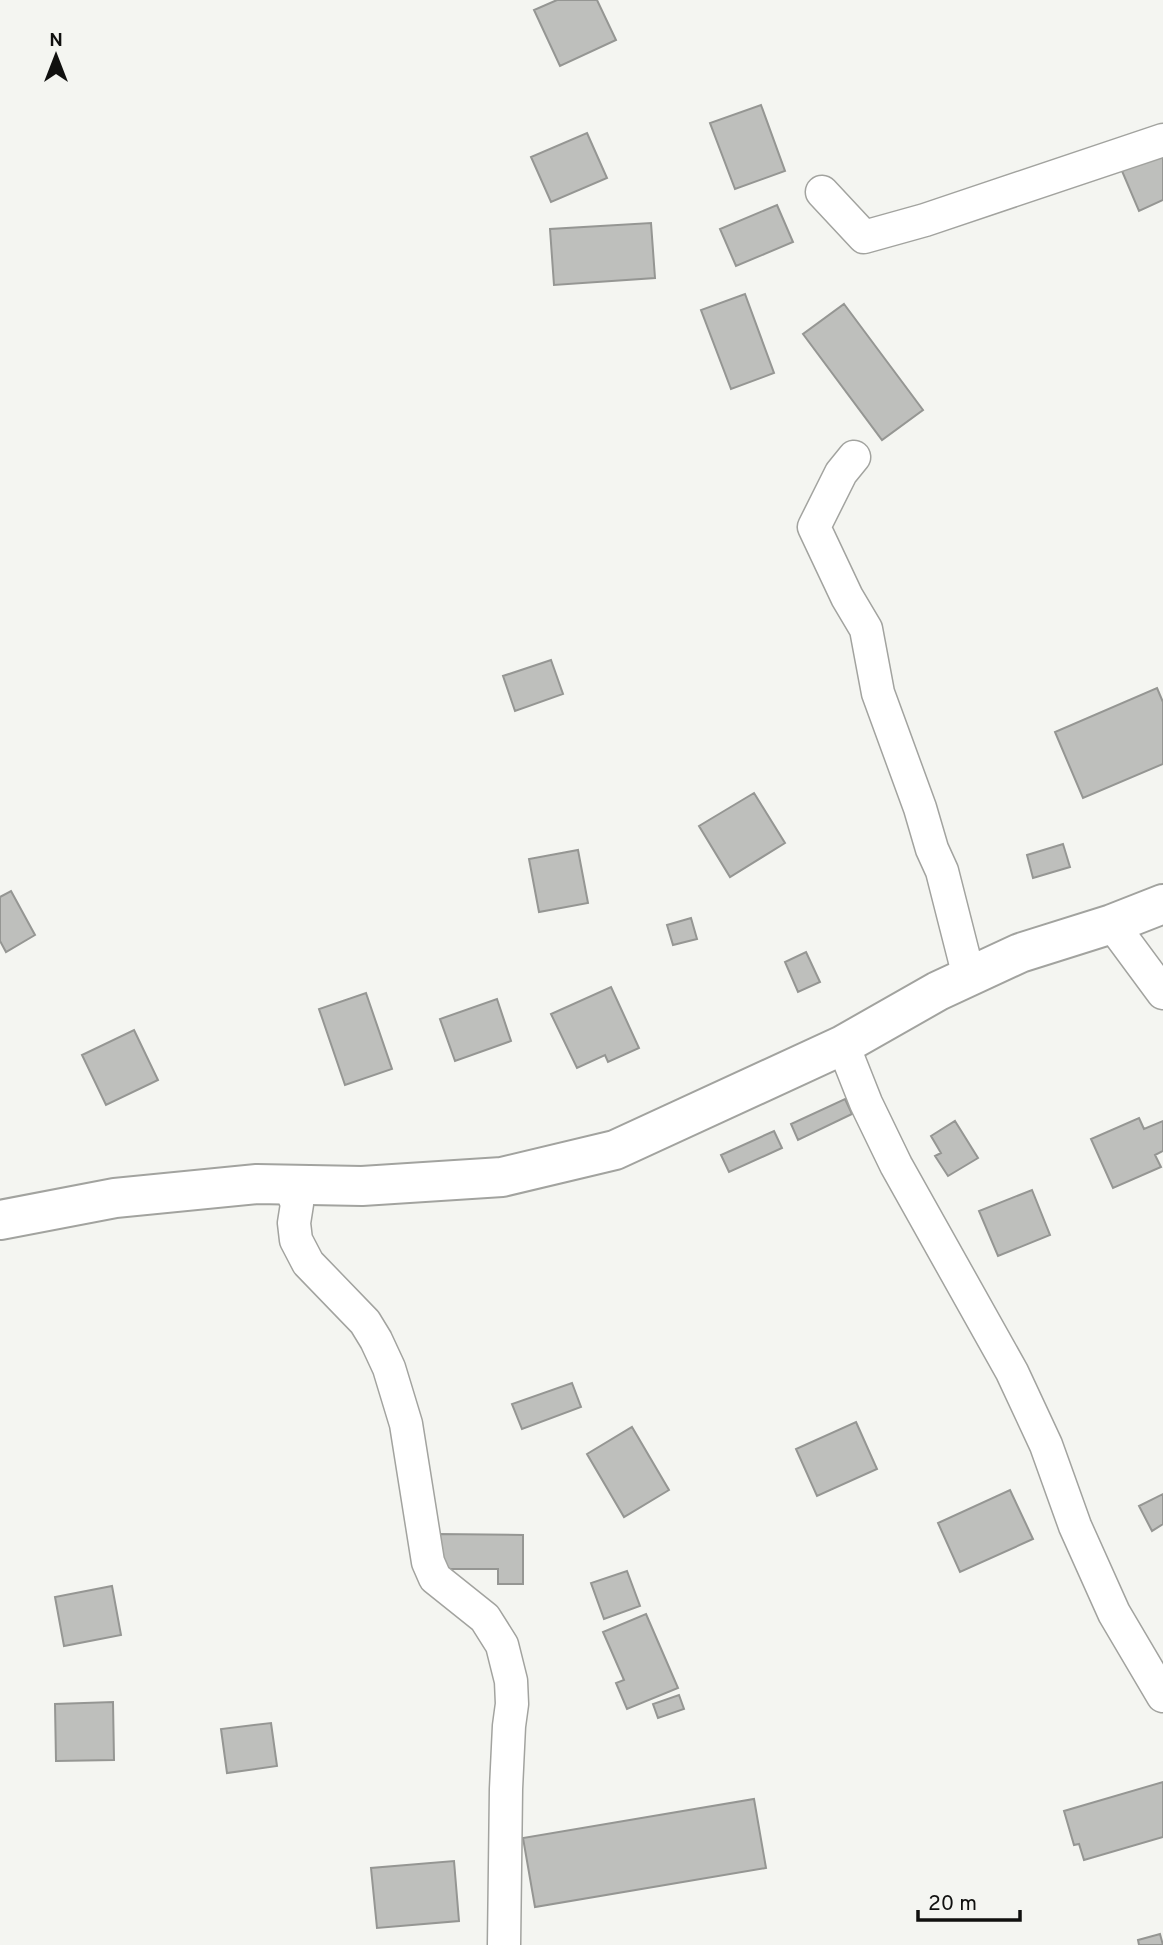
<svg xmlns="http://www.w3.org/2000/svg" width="1163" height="1945" viewBox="0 0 1163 1945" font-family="Overpass,sans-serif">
<rect width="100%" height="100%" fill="#f4f5f1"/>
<path fill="#bebfbc" stroke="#959693" stroke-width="2" d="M557,0h40l19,40 -56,26 -26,-56z
M761,105l24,66 -50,18 -25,-66z
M587,133l20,45 -56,24 -20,-45z
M1163,153v47l-24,11 -17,-40z
M777,205l16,37 -57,24 -16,-37z
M651,223l4,55 -101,7 -4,-56z
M745,294l29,79 -43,16 -30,-79z
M844,304l79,106 -41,30 -79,-106z
M551,660l12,34 -48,17 -12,-35z
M1157,688l6,14v62l-80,34 -28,-66z
M754,793l31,50 -55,34 -31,-51z
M1063,844l7,23 -37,11 -6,-23z
M578,850l10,53 -49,9 -10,-53z
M11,891l24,44 -29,17 -6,-11v-44z
M691,918l6,21 -24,6 -6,-20z
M806,952l14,30 -22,10 -13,-30z
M611,987l28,61 -31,14 -3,-7 -28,13 -26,-54z
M366,993l26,76 -47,16 -26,-76z
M497,999l14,42 -56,20 -15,-42z
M134,1030l24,50 -52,25 -24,-50z
M845,1099l7,15 -54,26 -7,-16z
M1139,1118l5,11 19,-8v30l-8,4 6,12 -48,21 -22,-49z
M955,1121l23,37 -30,18 -13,-20 6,-3 -10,-17z
M774,1131l8,17 -53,24 -8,-17z
M1032,1190l18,45 -52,21 -19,-45z
M572,1383l9,24 -59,22 -10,-25z
M856,1422l21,47 -60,27 -21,-47z
M632,1427l37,63 -45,27 -37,-63z
M1010,1490l23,49 -73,33 -22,-49z
M1163,1494v30l-11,7 -13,-25z
M438,1534l85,1v49h-25v-15h-60z
M627,1571l13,35 -36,13 -13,-36z
M112,1586l9,49 -57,11 -9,-49z
M646,1614l32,74 -51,21 -11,-26 8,-3 -21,-48z
M679,1695l5,14 -26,9 -5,-14z
M113,1702l1,58 -58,1 -1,-57z
M271,1723l6,43 -50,7 -6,-44z
M1163,1782v55l-79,23 -5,-16 -5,1 -10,-34z
M754,1799l12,69 -231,39 -12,-69z
M454,1861l5,60 -82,7 -6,-60z
M1160,1934l3,11h-24l-1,-5z"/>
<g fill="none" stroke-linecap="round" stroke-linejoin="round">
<g stroke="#a2a39f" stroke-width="35">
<path id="minor" d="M822,192l42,45 61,-17 238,-80
M854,457l-13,16 -27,54 33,70 19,32 12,64 42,115 12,41 10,22 27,106
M1112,924l51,69
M843,1045l23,58 30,62 116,207 34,73 29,81 39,87 49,83
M289,1184l8,20 -3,19 2,17 12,23 57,59 11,18 13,28 17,56 22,138 7,16 50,40 17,27 9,36 1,23 -3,22 -3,63 -2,156"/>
</g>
<g stroke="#a2a39f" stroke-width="42">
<path id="tertiary" d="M0,1220l115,-22 142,-14 105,2 140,-9 113,-27 228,-105 95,-54 82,-38 92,-29 51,-20"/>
</g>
<use href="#minor" stroke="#fff" stroke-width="32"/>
<use href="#tertiary" stroke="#fff" stroke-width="38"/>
</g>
<g transform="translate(56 56)" stroke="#f4f5f1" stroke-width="5" paint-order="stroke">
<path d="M0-5L12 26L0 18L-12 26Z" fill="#10100f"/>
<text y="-10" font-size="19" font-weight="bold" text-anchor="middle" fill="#10100f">N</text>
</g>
<path d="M918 1910v10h102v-10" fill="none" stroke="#10100f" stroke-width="3.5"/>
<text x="928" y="1910" font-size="21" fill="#10100f" stroke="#f4f5f1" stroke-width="5" paint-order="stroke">20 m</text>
</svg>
